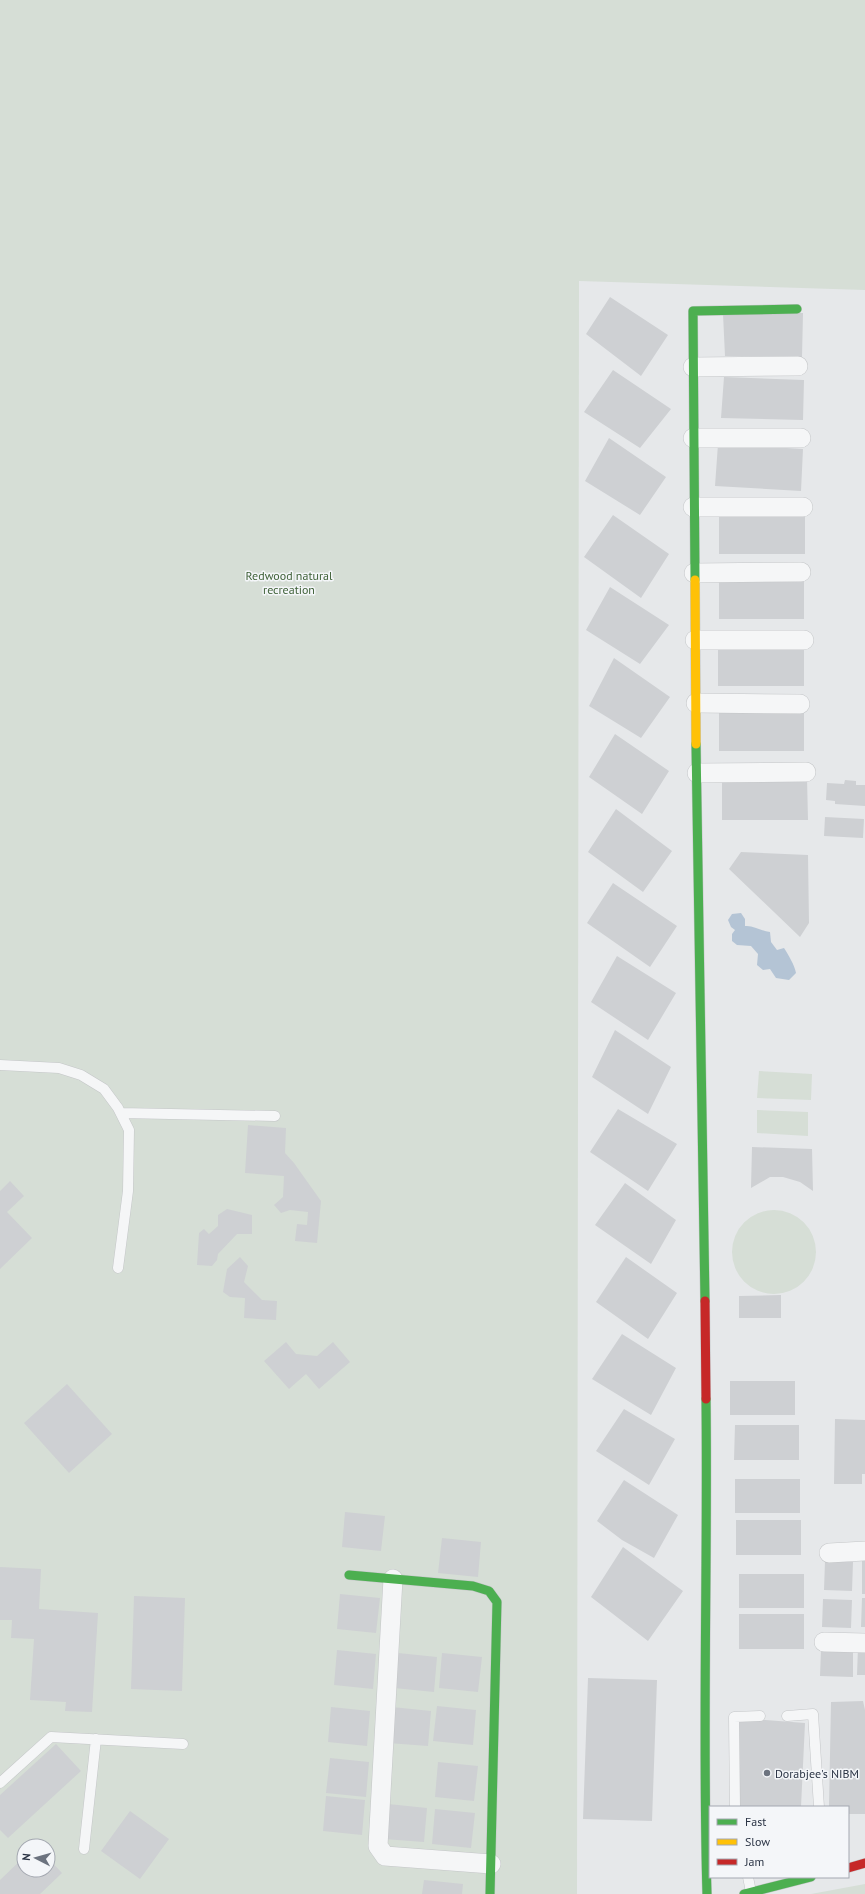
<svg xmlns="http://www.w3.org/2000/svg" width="865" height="1894" viewBox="0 0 865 1894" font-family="'PT Sans',sans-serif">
<rect width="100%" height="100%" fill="#e6e8ea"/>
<path fill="#d6ded6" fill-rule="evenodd" d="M0,0h865v290l-286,-9 -2,1613h-577zM24,1846h24v24h-24z
M759,1071l53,3 -1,26 -54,-2z
M757,1110l51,2v24l-51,-3z
M732 1252a42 42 0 1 1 84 0a42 42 0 1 1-84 0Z
M865,1884v10h-54z"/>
<path fill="#b4c4d5" d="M741,913l4,6v7c8,-1 16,5 25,6l1,10 6,8 7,-2c4,6 11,18 12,25l-7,7 -13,-2 -6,-9 -7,1 -6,-5 1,-11 -7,-8 -14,-1 -5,-4v-7l3,-4 -4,-3 -3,-7 4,-6z"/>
<path fill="#ced0d3" d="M610,297l58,38 -27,41 -55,-42z
M803,313l-1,44 -77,-1 -2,-42z
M613,370l58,39 -31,39 -56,-36z
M724,377l80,3 -1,40 -82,-2z
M609,438l57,39 -26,38 -55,-34z
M718,444l85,5 -2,42 -86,-5z
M719,512h86v42h-86z
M613,515l56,39 -28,44 -57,-41z
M719,577h85v42h-85z
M610,587l59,38 -29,39 -54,-34z
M718,644h86v42h-86z
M614,658l56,39 -29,41 -52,-32z
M719,709h85v42h-85z
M615,734l54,37 -27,43 -53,-37z
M722,778h85l1,42h-86z
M845,780l11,1v4h9v21l-30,-2v-3l-9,-1 1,-17 17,1z
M616,809l56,42 -29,41 -55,-40z
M825,817l39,2 -1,19 -39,-2z
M741,852l67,3 1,68 -9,14 -71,-68z
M613,883l64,43 -27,41 -63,-44z
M617,956l59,37 -28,47 -57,-38z
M615,1030l56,37 -23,47 -56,-37z
M618,1109l59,35 -29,47 -58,-39z
M248,1125l38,3 -1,25 9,10 27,38 -4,42 -22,-2 2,-17 10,1 1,-13 -18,-2 -9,3 -7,-8 9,-8 1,-21 -39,-3z
M752,1147l60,2 1,42 -13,-9 -17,-5h-13l-19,11z
M10,1181l14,15 -17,16 25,26 -32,31v-78z
M625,1183l51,37 -25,44 -56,-39z
M227,1209l25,6v19h-15l-19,20 -1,6 -5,6 -15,-1 2,-32 5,-4 5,5 9,-8v-11z
M240,1257l8,9 -4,16 18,18 15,1 -1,19 -32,-2 1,-20 -15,-1 -7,-5 4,-23z
M626,1257l51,36 -29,46 -52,-37z
M781,1295v23h-42v-22z
M622,1334l54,34 -25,47 -59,-36z
M286,1342l10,12 21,2 16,-14 17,20 -31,27 -13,-15 -17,15 -25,-28z
M730,1381h65v34h-65z
M67,1384l45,50 -43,39 -45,-50z
M624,1409l51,30 -26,46 -53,-34z
M835,1419l30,1v54h-3v10h-28z
M735,1425h64v35h-65z
M735,1479h65v34h-65z
M624,1480l54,35 -24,43 -32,-18 -25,-19z
M345,1512l40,4 -4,35 -39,-4z
M736,1520h65v35h-65z
M442,1538l39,4 -3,35 -40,-4z
M623,1547l60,44 -35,50 -57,-44z
M862,1559h3v35h-3z
M825,1561l28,1 -1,29 -28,-1z
M0,1567l41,2 -2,40 59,4 -6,99 -27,-1 1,-9 -36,-2 4,-61 -23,-1 1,-18h-12z
M739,1574h65v34h-65z
M340,1594l40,4 -4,35 -39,-4z
M134,1596l51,2 -3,93 -51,-2z
M862,1598h3v29h-4z
M823,1599l29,1 -1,28 -29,-1z
M739,1614h65v35h-65z
M858,1647h7v28h-8z
M337,1650l39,4 -3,35 -39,-4z
M821,1650h32v27l-33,-1z
M398,1653l39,4 -3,35 -40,-4z
M442,1653l40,4 -4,35 -39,-4z
M588,1678l69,2 -5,141 -69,-2z
M863,1701l2,9v104h-17v-7h-19l2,-105z
M437,1706l39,4 -3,35 -40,-4z
M331,1707l39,4 -3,35 -39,-4z
M392,1707l39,4 -3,35 -40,-3z
M739,1718l66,5 -4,84h-63z
M56,1744l25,27 -73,67 -8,-8v-35z
M330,1758l39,4 -3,35 -40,-4z
M438,1762l40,4 -4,35 -39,-4z
M326,1796l39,4 -3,35 -39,-4z
M388,1804l39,4 -3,34 -40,-3z
M435,1809l40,4 -4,35 -39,-4z
M130,1811l39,28 -29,40 -39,-28z
M24,1857v13h24v-12l14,15 -22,21h-40v-14z
M424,1880l39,4 -1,10h-40z"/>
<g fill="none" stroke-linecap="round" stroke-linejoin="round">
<g stroke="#c4c6c8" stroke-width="11">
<path id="lane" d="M0,1065l59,3 22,7 23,14 14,19 11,22 -1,61 -10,77
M121,1113l154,3
M787,1716l26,-2 6,93
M0,1783l51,-46 132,7
M735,1807l-1,-90 26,-1
M84,1849l12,-110
M748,1877l3,15"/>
</g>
<g stroke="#c4c6c8" stroke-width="20">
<path id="street" d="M693,367l105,-1
M693,438h108
M693,507h110
M694,573l107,-1
M695,640h109
M696,703l104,1
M697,773l109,-1
M829,1553l36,-2
M393,1579l-15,267 7,10 106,8
M824,1642l41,1"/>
</g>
<g stroke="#c4c6c8" stroke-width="10">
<path id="fast" d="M695,580l-2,-269 104,-2
M696,744l9,557
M706,1399c2,165 -4,330 1,495
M349,1575l124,11 16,5 8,11 -7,292
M744,1894l67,-17"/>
</g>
<g stroke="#c4c6c8" stroke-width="10">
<path id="slow" d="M695,580l1,164"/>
</g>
<g stroke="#c4c6c8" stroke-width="10">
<path id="jam" d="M705,1301l1,98
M848,1868l17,-5"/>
</g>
<use href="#lane" stroke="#f5f6f7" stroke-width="10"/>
<use href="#street" stroke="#f5f6f7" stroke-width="19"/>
<use href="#fast" stroke="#4caf50" stroke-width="9"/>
<use href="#slow" stroke="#ffc107" stroke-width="9"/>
<use href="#jam" stroke="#c62828" stroke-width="9"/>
</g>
<circle fill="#6c737f" stroke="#f4f6f9" stroke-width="1.5" cx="767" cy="1773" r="4"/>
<g text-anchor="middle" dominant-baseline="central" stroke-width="3" stroke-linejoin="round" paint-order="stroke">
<g font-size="12" fill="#3f6138" stroke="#f4f6f9">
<text x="289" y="575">Redwood natural<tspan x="289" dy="14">recreation</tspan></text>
</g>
<g font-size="12" fill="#2b3445" stroke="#f4f6f9" text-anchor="start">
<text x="775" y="1773">Dorabjee's NIBM</text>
</g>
</g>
<rect x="709" y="1806" width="140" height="72" fill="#f4f6f9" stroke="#a4a8b1"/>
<rect x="717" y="1819" width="20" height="6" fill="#4caf50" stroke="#a4a8b1"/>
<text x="745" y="1826" font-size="12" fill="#2b3445">Fast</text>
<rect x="717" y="1839" width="20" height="6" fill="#ffc107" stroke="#a4a8b1"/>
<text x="745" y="1846" font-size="12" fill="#2b3445">Slow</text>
<rect x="717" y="1859" width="20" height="6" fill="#c62828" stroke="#a4a8b1"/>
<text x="745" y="1866" font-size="12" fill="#2b3445">Jam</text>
<g transform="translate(36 1858) rotate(276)"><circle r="19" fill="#f4f6f9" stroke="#a4a8b1"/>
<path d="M0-3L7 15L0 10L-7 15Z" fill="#6c737f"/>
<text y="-6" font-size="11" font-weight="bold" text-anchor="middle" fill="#2b3445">N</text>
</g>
</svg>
